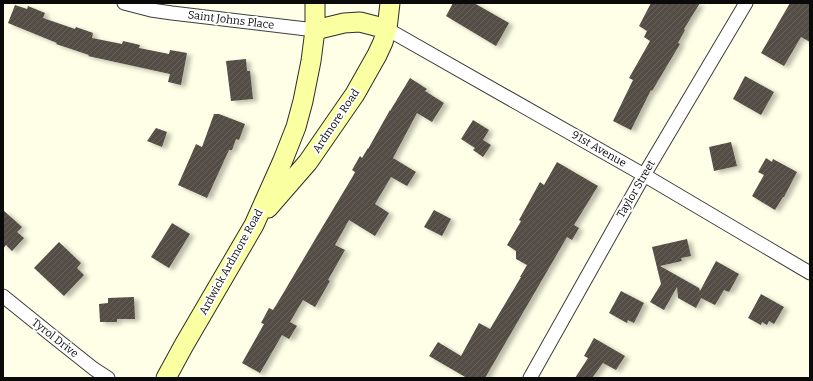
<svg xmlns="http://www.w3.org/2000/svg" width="813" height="381" viewBox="0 0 813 381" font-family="Bitter,serif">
<defs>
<pattern id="building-hatch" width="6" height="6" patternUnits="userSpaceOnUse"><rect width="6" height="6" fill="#534d45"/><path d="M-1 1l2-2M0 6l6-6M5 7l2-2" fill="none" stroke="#67625c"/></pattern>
<filter id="shadow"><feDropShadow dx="4.5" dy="2.5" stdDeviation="2" flood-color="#0004"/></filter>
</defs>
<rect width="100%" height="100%" fill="#fffee6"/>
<path fill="url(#building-hatch)" filter="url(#shadow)" d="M453,3h21l35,20 -13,23 -50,-30z
M651,3h49l-16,26 1,1 -7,13 2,1 -28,47 -1,-1 -20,40 -18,-9 20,-41 -4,-2 21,-37 -6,-4 3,-6 -8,-5z
M790,3h20v39l-9,-5 -17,29 -23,-13z
M15,5l12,4 1,-3 17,7 -2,5 32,11 1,-2 17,6 -1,5 30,6 1,-3 17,4 -1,3 30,6 1,-4 17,3 -6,32 -13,-3 2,-8 -82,-18 1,-1 -33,-11 1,-1 -49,-20z
M246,59l1,12h3l3,28 -22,2 -5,-40z
M745,76l29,16 -13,23 -28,-16z
M410,78l17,11 -2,2 19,12 -12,19 -15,-9 -24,45 23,14 -9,14 -16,-9 -16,27 14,9 -14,23 -26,-16 -14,25 10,5 -17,30 2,1 -15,26 -12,-7 -13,22 7,4 -8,13 -7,-4 -22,38 -18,-10 22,-39 -3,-1 8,-15 4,2 5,-8 45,-76 30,-50 2,-4 -3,-2 8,-14 2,2 6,-10v1l22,-39v1z
M214,114h5l26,10 -6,16 -3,-1 -4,11h-3l-22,48 -29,-13 18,-41 6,3z
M473,120l16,10 -6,10 8,5 -8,12 -10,-7 2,-2 -14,-9z
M156,128l11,4 -5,15 -15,-6z
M731,142l6,24 -23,5 -5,-24z
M766,158l6,4 1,-3 24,13 -13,25h-1l-8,13 -23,-14 12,-21 -6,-3z
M557,162l41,24 -24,39 5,3 -7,12 -5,-3 -82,141h-18l-38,-22 9,-14 23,14 18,-33 11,6 31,-52h-1l7,-12 -11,-6v-8l-9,-6 14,-24 -2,-1 21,-38 4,3z
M3,210l19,17 -5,5 7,6 -12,13 -6,-6 -3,4z
M434,210l17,9 -9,17 -18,-9z
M172,223l18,11 -21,34 -18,-11z
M687,239l4,17 -10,2 1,3 -22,5 39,22 1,3 16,-30 23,13 -10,18 -5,-2 -9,15 -14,-7 -5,10 -18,-10 -1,-11 -13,23 -14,-8 11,-18 -9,-37z
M59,242l22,21 -4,5 7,7 -20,21 -30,-28z
M621,291l23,12 -10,20 -6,-3 -1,3 -18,-10z
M761,294l23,13 -10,17 -5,-3 -2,4 -5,-3 -1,3 -13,-7z
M134,297l1,22h-18v3h-17l-1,-18 9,-1v-5z
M594,338l31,18 -9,14 -13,-7 -11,15h-17l13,-20 -4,-2z"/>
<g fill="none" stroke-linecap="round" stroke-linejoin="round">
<g stroke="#3d3d3d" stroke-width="15">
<path id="street" d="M124,3l27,7 21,3 143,17
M387,29l257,146 166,98
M3,296l52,42 39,31 14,9
M530,378l114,-203 102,-172"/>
</g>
<g stroke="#2c2c2c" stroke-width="21">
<path id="secondary" d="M315,30l29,-7 16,-1 27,7
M268,208l40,-46 47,-68 22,-39 6,-13 4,-13 3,-26
M166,378l18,-33 70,-120 29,-65 13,-33 7,-26 8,-40 4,-31v-27"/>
</g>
<use href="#street" stroke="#fff" stroke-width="13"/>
<use href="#secondary" stroke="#faffa1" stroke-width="19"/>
</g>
<g text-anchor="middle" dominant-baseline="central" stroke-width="4" stroke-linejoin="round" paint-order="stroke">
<g font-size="11" fill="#0a0a0a" stroke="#fff">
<text transform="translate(231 20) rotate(7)">Saint Johns Place</text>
<text transform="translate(336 121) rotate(-56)">Ardmore Road</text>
<text transform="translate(599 149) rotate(30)">91st Avenue</text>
<text transform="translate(636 189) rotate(-60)">Taylor Street</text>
<text transform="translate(231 262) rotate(-61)">Ardwick Ardmore Road</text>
<text transform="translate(55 338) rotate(38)">Tyrol Drive</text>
</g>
</g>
<rect width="813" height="381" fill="none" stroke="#0a0a0a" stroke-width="8"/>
</svg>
